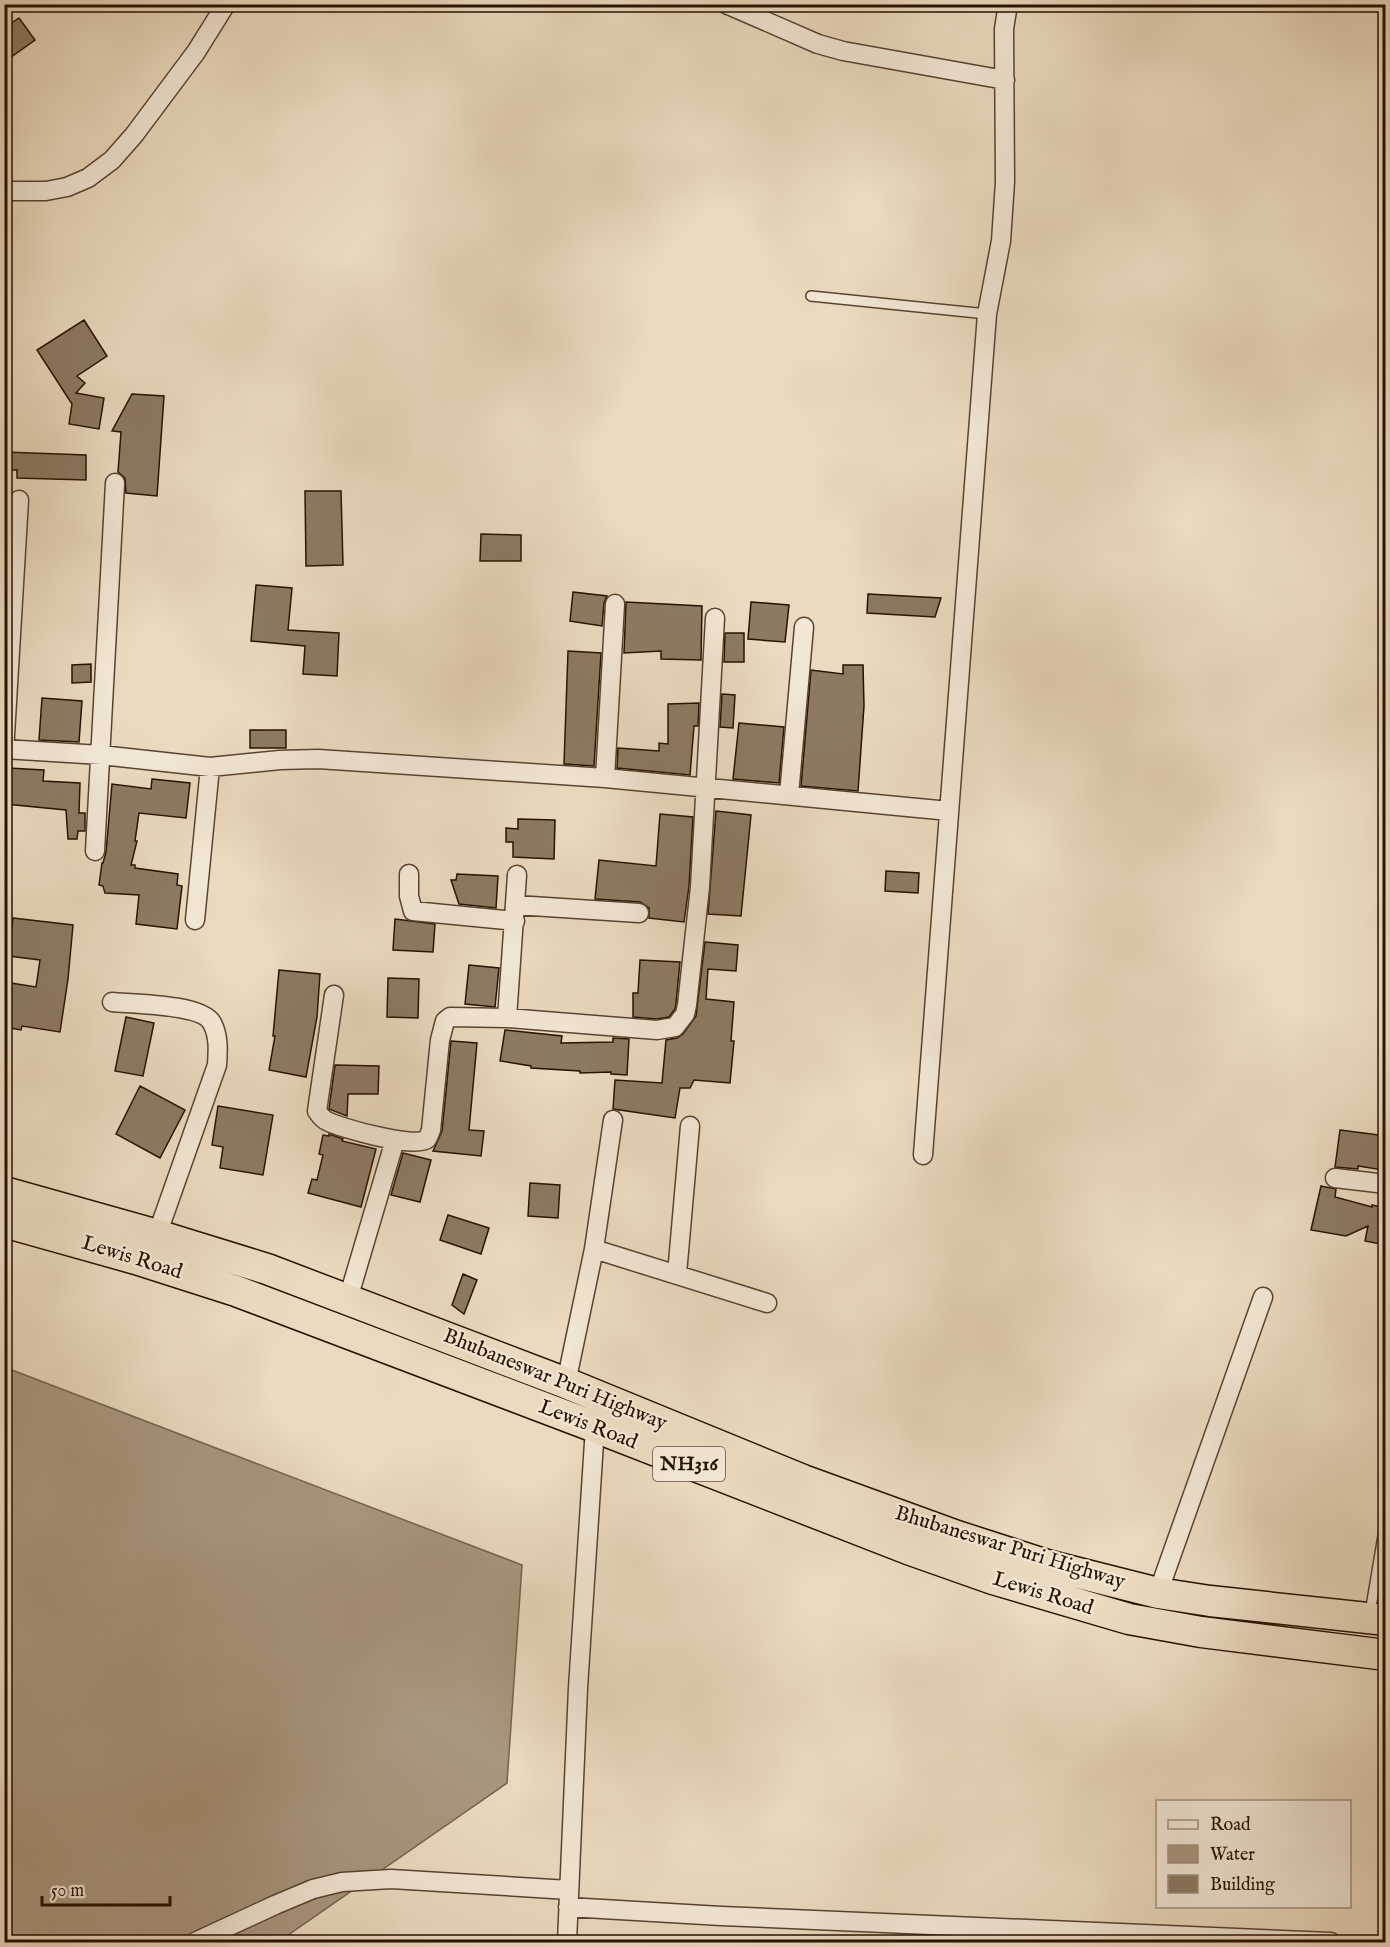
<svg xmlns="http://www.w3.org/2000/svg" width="1390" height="1947" viewBox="0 0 1390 1947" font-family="'IM FELL English',serif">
<rect width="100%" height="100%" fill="#ebdabf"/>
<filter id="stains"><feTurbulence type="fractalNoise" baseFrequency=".00333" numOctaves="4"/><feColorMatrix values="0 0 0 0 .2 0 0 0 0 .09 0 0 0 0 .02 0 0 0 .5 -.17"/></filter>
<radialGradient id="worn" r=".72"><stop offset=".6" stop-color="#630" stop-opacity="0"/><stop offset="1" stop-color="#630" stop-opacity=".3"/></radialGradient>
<path fill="#a9967e" stroke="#75614c" stroke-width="1.5" d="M4,1367l518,198 -15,218 -229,159h-273z"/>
<path fill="#8d7a63" stroke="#281100" stroke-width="1.5" d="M19,18l16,22 -31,22v-34z
M84,320l23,36 -30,20 8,7 -9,10 28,5 -5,31 -30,-5 3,-20 -35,-54z
M132,394l32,2 -7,100 -31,-3 -1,-15 -7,-6 3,-40 -9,-1z
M4,452l82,3v25l-69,-2v-8h-13z
M305,491h36l2,74 -37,1z
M481,534l40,1v26h-41z
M256,585l36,3 -4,42 51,3 -2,43 -34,-2 2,-28 -54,-5z
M573,592l34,4 -3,7 -2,23 -32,-5z
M868,594l73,4 -6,19 -68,-4z
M626,602l76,4 -1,54 -40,-1v-8l-37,2z
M751,602l38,3 -4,37 -37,-3z
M725,633h19v29h-20z
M568,651l33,2 -7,113 -30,-2z
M91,664v18l-19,1v-18z
M843,665h20l1,41 -6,85 -57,-5 10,-116 32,4z
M722,694l13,1 -2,33 -13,-1z
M42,698l40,3 -3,41 -40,-2z
M699,703l-1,23h-4l-4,49 -73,-7 1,-20 41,3v-8l9,1v-40z
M739,723l45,4 -5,56 -46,-4z
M250,730h36v18h-36z
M8,768l36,2 -1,11 37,2 -1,30h6v18h-7l-1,8h-9l-2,-29 -61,-6z
M152,779l38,4 -4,35 -47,-5 -4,28h2l-6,24h4v3l43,6 -1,11 5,1 -5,43 -41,-5 3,-29 -34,-2 -2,-7 -4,-1 3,-22h1l3,-11 6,-68 39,5z
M716,811l35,4 -10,101 -33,-2z
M660,814l33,3 -4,69 -5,36 -35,-4v-10l-9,-6 -45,-3 4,-39 57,6z
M518,819l37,1 -1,39 -41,-2v-15h-7v-14l12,1z
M886,871l33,2 -1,20 -33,-2z
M457,874l41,2 -2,32 -37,-4 -8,-24h5z
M13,918l60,7 -5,54 -8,53 -38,-6 -1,4 -17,-3v-45l32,5 4,-27 -31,-4z
M395,919l40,5 -2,28 -40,-2z
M705,942l33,3 -2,26 -28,-2 -2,30 28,3 -3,39h3l-4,42 -36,-3 -4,8h-10l-5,30 -62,-9 2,-29 47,3 4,-43 11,-2 6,-4 13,-18z
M640,960l40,2 -4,41 -1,6 -6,8 -12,2 -24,-2v-24h5z
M469,965l30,3 -4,39 -30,-3z
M279,970l41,4 -3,43 -11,60 -37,-7 6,-34h-2z
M388,978l31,1 -1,39 -31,-1z
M126,1017l28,6 -11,53 -28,-5z
M505,1030l57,6 -1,7 52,-1v-4l16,1 -2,36 -16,-1v-2l-31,1v-2l-49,-3v-2l-31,-5z
M451,1041l26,2 -8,87 15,1 -3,25 -48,-5 9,-20z
M335,1065l44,1 -1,28h-30l-1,22 -18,-7z
M140,1086l45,24 -25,48 -44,-24z
M218,1106l55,9 -10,60 -43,-7 3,-21 -11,-2z
M1340,1130l46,6 -3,34 -25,-4v3l-23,-2z
M329,1134l14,5 -1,2 34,8 -15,58 -53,-14 4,-14 5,1 6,-25 -4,-1 4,-19 6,1z
M403,1153l28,7 -11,42 -29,-7z
M530,1183l30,2 -2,33 -30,-2z
M1321,1186l15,3 -1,8 37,10v-2l14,3v37l-21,-4 3,-15 -22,10 -35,-6z
M448,1215l41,13 -8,26 -41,-14z
M463,1274l14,6 -13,34 -12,-9z"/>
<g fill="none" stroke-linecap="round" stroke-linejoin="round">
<g stroke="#594330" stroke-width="12">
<path id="service" d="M811,296l176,18
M1370,1613l16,-95"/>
</g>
<g stroke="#594330" stroke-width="21">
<path id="minor" d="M726,4l92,40 25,7 162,29
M4,191h42l21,-4 21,-9 24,-18 22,-25 62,-83 30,-48
M4,749l97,6 109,12 70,-7 38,-1 287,19 344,33
M4,752l15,-252
M605,778l10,-174
M789,795l15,-168
M95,851l20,-368
M409,874v22l4,15 102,10
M516,905l123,8
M195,920l15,-153
M334,995l-17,116c3,4 5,8 10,10 13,7 89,28 100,18 2,-3 3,-6 4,-9l9,-90 5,-19 5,-4 57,1 150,12 18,-3 10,-13 2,-9 13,-118 15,-269
M112,1002c21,2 90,2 100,21 7,13 6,28 5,42l-60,170
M507,1018l10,-143
M923,1155l64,-841 14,-73 4,-59 -1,-153 4,-25
M1335,1178l51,6
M594,1249l173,54
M677,1274l13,-148
M348,1299l47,-159
M566,1383l28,-134 19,-129
M1158,1593l105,-296
M568,1907l153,9 610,26
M195,1942l80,-37 38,-16 29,-7 49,-3 178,11
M567,1942l11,-254 17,-261"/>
</g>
<g stroke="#281100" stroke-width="33">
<path id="trunk" d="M4,1192l153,43 110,34 299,114 237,97 154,56 90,29 111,28 52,8 176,19
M4,1222l132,37 100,32 359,136 313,122 85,30 136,40 72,13 185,23"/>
</g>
<use href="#service" stroke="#f2e7d5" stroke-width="9"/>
<use href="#minor" stroke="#f2e7d5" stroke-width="18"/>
<use href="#trunk" stroke="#ebdabf" stroke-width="30"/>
</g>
<g text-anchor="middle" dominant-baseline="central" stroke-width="4.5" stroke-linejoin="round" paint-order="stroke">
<rect fill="#f2e7d5" stroke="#655140" stroke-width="1.5" x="653" y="1447" width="72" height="34" rx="4.5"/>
<g font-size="20" font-weight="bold" fill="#281100">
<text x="689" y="1464">NH316</text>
</g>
<g font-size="21" fill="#281100" stroke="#f2e7d5">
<text transform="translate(132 1258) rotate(17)">Lewis Road</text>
<text transform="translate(555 1380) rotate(22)">Bhubaneswar Puri Highway</text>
<text transform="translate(588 1425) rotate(21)">Lewis Road</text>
<text transform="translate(1010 1548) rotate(17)">Bhubaneswar Puri Highway</text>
<text transform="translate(1043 1594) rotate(17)">Lewis Road</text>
</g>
</g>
<rect width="1390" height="1947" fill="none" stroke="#ebdabf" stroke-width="24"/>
<rect x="6" y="6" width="1378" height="1935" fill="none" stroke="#281100" stroke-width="3"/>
<rect x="12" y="12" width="1366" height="1923" fill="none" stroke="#281100" stroke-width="1.5"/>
<rect x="1156" y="1800" width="195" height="108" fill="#f2e7d5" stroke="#a19180" stroke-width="1.5"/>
<rect x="1168" y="1820" width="30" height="9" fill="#f2e7d5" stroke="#a19180" stroke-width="1.5"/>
<text x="1210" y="1830" font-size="18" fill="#281100">Road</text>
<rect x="1168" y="1845" width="30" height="18" fill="#a9967e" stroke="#a19180" stroke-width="1.5"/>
<text x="1210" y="1860" font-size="18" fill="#281100">Water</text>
<rect x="1168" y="1875" width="30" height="18" fill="#8d7a63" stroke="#a19180" stroke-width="1.5"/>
<text x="1210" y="1890" font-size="18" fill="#281100">Building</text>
<path d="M42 1896v9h128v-9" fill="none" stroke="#281100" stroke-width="3"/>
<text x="51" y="1896" font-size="18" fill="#281100" stroke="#f2e7d5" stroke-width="4.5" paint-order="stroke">50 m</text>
<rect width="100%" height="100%" filter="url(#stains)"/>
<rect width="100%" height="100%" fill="url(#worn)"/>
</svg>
